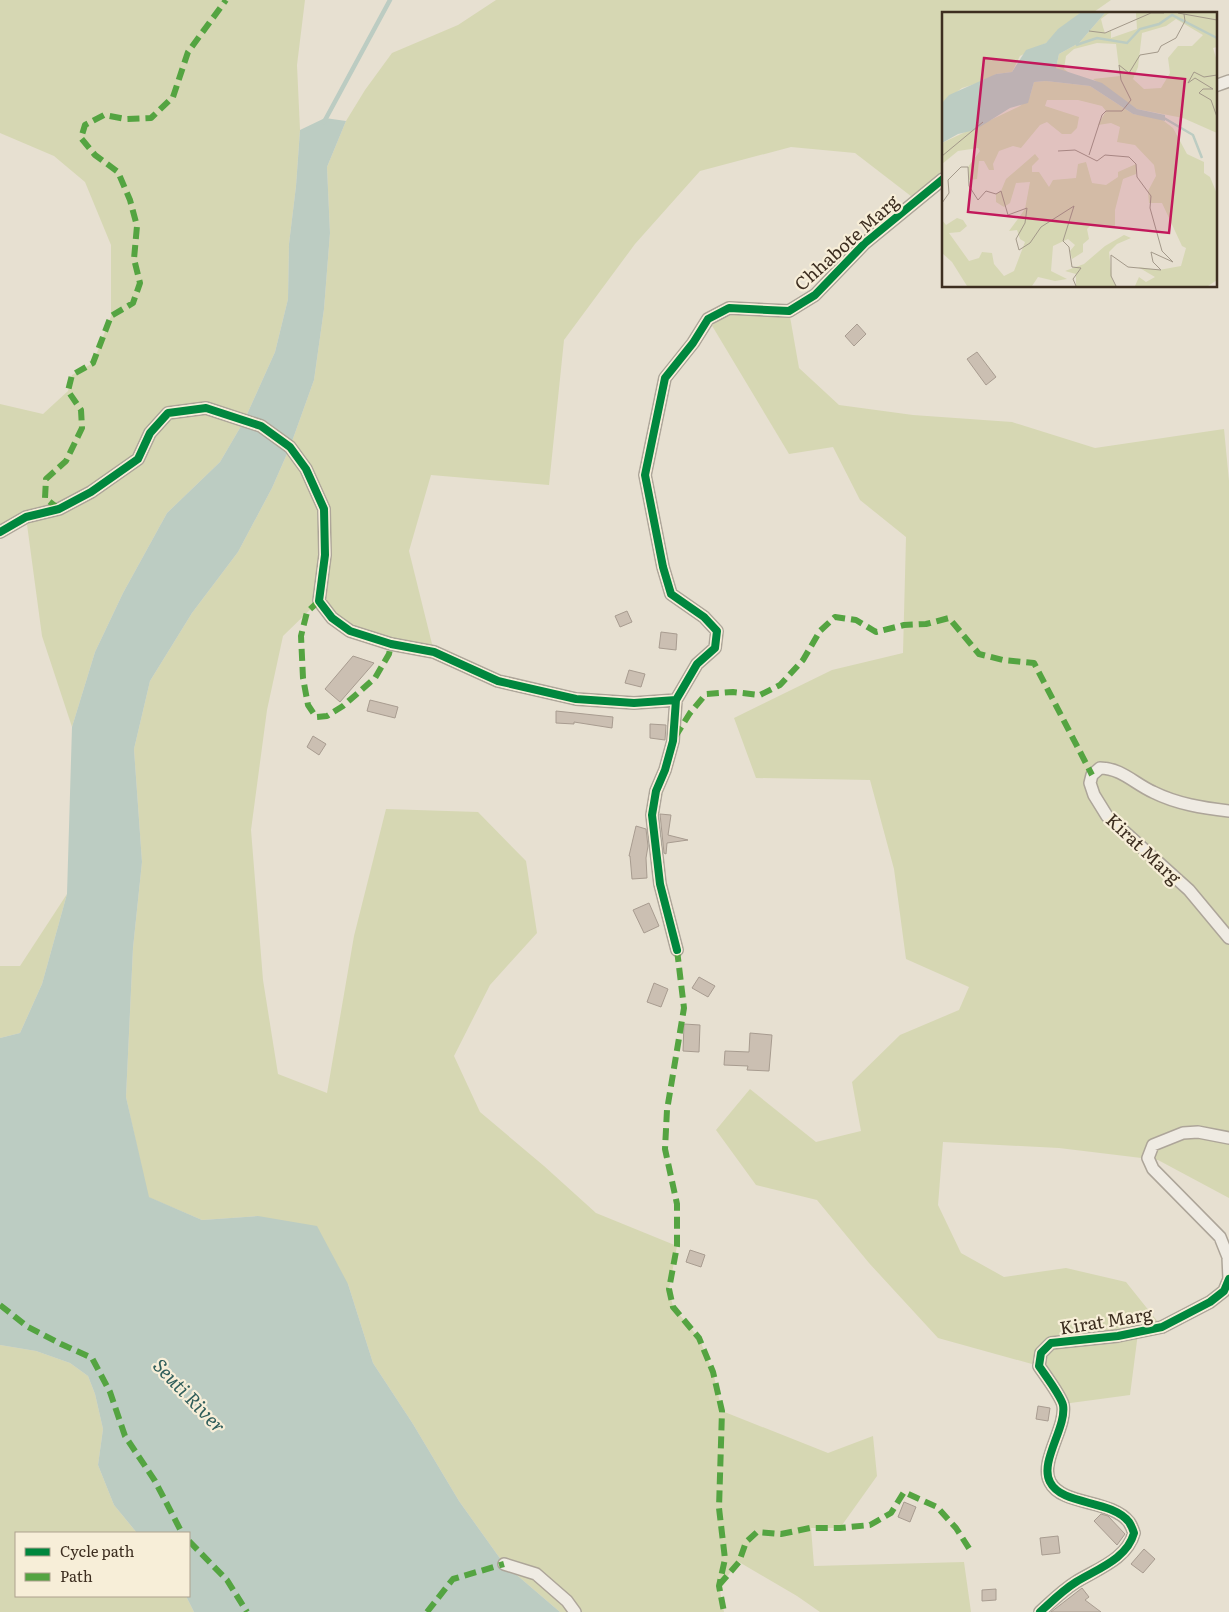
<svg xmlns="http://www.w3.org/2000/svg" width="1229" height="1612" viewBox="0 0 1229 1612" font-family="Literata,serif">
<rect width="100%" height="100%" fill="#e7e0d1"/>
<path fill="#d6d7b3" d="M0,0h305l-8,65 3,65 -4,56 -7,58 -1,55 -13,53 -31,69 -24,41 -53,51 -44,80 -28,59 -23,75 -30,-91 -16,-119 -26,15v-128l43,10 25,-23 4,-16 21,-12 18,-47v-71l-26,-63 -31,-26 -54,-23z
M496,0h615l-20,14h-148v165l-27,21 -61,-47 -64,-6 -91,24 -65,73 -71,96 -15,145 -118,-10 -22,76 25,101 -84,-21 -31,-30 -36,35 -16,74 -16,120 12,150 15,94 49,19 27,-157 32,-127 92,3 48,49 11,72 -47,52 -36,71 26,56 64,54 52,47 81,33 -8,43 4,18 26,31 14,34 9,39 106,42 45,-17 4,40 -37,52h-29l3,38 150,-4 7,50h-151l-23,-16 -58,-34 -20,24 5,26h-164l-56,-48 -45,-63 -46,-77 -40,-61 -25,-79 -90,-68 -56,4 -54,-23 -22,-100 7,-149 9,-86 -8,-113 16,-68 42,-68 46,-61 34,-64 18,-41 24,-67 10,-71 6,-76 -3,-66 19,-46 19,-31 27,-37 66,-28z
M729,308l60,3 10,57 40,37 74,10 99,7 83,26 129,-19 5,52v717l-71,-38 -99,-12 -116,-6 -5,63 23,48 43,24 62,-9 60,14 36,45 -24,6 -8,62 -67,9 -24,-38 -101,-28 -69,-75 -52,-63 -61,-15 -40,-55 34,-41 66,53 45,-11 -9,-49 48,-47 59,-25 10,-23 -63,-28 -12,-90 -24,-89 -114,-2 -22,-60 98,-48 71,-17 3,-116 -46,-37 -27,-53 -44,7 -81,-135z
M67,894l-25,90 -22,49 -20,5v-72h20z
M0,1345l36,6 34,12 18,13 7,18 8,35 -5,36 16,40 23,28h-121v63h170l8,16h-194z"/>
<path fill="#bcccc2" d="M325,118l21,3 -19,46 3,66 -6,76 -10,71 -24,67 -18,41 -34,64 -46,61 -42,68 -16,68 8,113 -9,86 -7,149 23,100 53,23 56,-4 59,10 31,58 25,79 40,61 46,77 45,63 56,48h-366l-8,-16h3v-63h-52l-23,-28 -16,-40 5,-36 -8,-35 -7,-18 -18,-13 -34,-12 -36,-6v-307l20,-5 22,-49 25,-90 5,-167 23,-75 28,-59 44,-80 53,-51 24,-41 31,-69 13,-53 1,-55 7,-58 4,-56z"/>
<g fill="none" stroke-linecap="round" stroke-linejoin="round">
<path stroke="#bcccc2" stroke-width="4.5" d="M324,122l66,-122"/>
</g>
<path fill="#cbbfb2" stroke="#a89c90" d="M857,324l9,10 -12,12 -9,-10z
M977,352l19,25 -10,8 -19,-26z
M627,611l5,11 -12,5 -5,-11z
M661,632l16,2 -1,16 -17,-2z
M353,656l21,7 -34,39 -15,-13z
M629,670l16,4 -4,13 -16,-4z
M370,700l28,7 -3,11 -28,-7z
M556,711l57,6 -1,11 -38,-6v2l-18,-1z
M650,724l16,1 -1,15 -15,-2z
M313,736l13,8 -7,11 -12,-8z
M660,814l11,1 -3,20 20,5 -21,3 -1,11 -2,-1z
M636,826l10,3 2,17 -2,12 1,20 -15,1 -2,-23h-1z
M649,903l10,23 -15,7 -11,-23z
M699,977l16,9 -7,11 -16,-9z
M654,983l14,6 -7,18 -14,-5z
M684,1024l16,1 -1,27 -16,-1z
M750,1033l22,2 -3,36 -22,-1 1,-4 -24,-1 1,-14 24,1z
M690,1250l15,5 -4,12 -15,-5z
M1038,1406l12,2 -2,13 -12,-2z
M904,1502l12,5 -6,15 -12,-5z
M1101,1514l7,2 17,18 -8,11 -23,-24z
M1058,1536l2,17 -18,2 -2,-17z
M1144,1549l11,10 -12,14 -12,-9z
M1082,1588l7,9 -4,3 16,12h-50z
M996,1589v11l-14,1v-11z"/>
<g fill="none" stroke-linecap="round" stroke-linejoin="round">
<g stroke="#ada599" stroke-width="14">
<path id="minor" d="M1215,86l14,-5
M0,532l26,-15 33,-8 32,-17 47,-33 12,-26 18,-20 38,-5 55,18 29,21 16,22 18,40 1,46 -6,46 13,17 18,13 41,13 43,8 64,29 78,18 58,4 42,-3
M1229,811c-26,-3 -52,-7 -76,-19 -18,-8 -32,-24 -53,-24l-8,7 -2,8 4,12 13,21 82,74 40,48
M677,950l-17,-66 -8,-69 4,-24 9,-21 8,-29 3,-41 21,-36 18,-16 2,-17 -13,-14 -33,-23 -8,-27 -18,-92 20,-97 28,-35 15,-24 21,-11 60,3 26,-16 50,-52 78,-64
M1229,1138l-31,-6 -15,1 -30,12 -5,13 5,11 67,68 8,20 1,22
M504,1564l32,10 31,27 8,11
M1040,1612c11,-10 23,-22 36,-30 21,-13 51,-23 58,-49 -1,-3 -3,-8 -5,-11 -18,-23 -67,-16 -79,-40 -11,-20 17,-55 13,-77 -2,-9 -18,-30 -24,-39l2,-13 10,-10 67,-7 44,-9 48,-25 14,-11 5,-12"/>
</g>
<use href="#minor" stroke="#efebe3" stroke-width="11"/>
<path stroke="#54a441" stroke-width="6" stroke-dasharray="12 6" stroke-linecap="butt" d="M59,509l-14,-11 1,-19 20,-18 16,-33 -1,-18 -13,-19 4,-16 21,-12 18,-47 22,-13 7,-20 -6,-24 3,-33 -7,-26 -12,-28 -23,-17 -14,-17 4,-13 19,-10 22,4 25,-1 22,-21 15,-45 38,-52
M319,601l-12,11 -6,24 2,42 5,27 8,12 11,-1 16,-10 32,-28 14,-24 2,-10
M675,737l15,-24 16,-19 27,-2 27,3 20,-10 23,-25 17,-29 15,-14 21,3 20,12 28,-7 22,-1 23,-6 30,36 24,6 31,3 58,112
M677,950l7,58 -17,102 -2,39 12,55v42l-8,43 4,18 26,31 14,34 9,39 -3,97 6,51 -6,27 5,26
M0,1305l28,22 33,17 31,14 18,34 15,44 30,45 27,52
M189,1541l38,39 20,32
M719,1585l20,-23 7,-20 11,-10 24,2 29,-6h30l30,-3 21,-12 13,-21 33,15 19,21 16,25
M427,1612l26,-33 51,-15"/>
<g stroke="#f7eed8" stroke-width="11">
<path id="cycleway" d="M0,532l26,-15 33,-8 32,-17 47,-33 12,-26 18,-20 38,-5 55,18 29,21 16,22 18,40 1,46 -6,46 13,17 18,13 41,13 43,8 64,29 78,18 58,4 42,-3
M677,950l-17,-66 -8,-69 4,-24 9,-21 8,-29 3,-41 21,-36 18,-16 2,-17 -13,-14 -33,-23 -8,-27 -18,-92 20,-97 28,-35 15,-24 21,-11 60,3 26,-16 50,-52 78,-64
M1040,1612c11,-10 23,-22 36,-30 21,-13 51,-23 58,-49 -1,-3 -3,-8 -5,-11 -18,-23 -67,-16 -79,-40 -11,-20 17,-55 13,-77 -2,-9 -18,-30 -24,-39l2,-13 10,-10 67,-7 44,-9 48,-25 14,-11 5,-12"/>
</g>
<use href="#cycleway" stroke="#00873e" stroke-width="8"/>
</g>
<g text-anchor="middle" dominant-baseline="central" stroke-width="4.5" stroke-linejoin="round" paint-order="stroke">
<g font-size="18" fill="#3d2e20" stroke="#f7eed8">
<text transform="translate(846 242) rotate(-42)">Chhabote Marg</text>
<text transform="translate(1144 848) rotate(43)">Kirat Marg</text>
<text transform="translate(1106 1320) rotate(-9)">Kirat Marg</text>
</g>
<g font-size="19" font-style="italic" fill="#2f5d5a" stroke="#f7eed8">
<text transform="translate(190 1395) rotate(46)">Seuti River</text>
</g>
</g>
<g transform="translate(942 12)">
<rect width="275" height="275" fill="#e7e0d1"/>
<path d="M0,1h138l-34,30 -26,13 -8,16 -16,2 -11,7 -23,7 -20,15zM163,1h4l-8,6 2,8 2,6 6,-2v7l26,-9 -1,-16h81v34l-4,1 4,13v72l-34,-15 -46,-9 -44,-30 27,-3 -4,-32 -19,-1 -23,6 -8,7 -2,13 9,7 -17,-8 3,-14 20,-11zM234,7l27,16 -11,11h-14l-10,12 2,15 -9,15 -17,1 -11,-10 5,-12 4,-34 24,-7zM104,69l44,5 43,28 27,4 13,10 14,26 17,8v11l6,4 7,17v86l-9,6h-73l4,-9 7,5 9,-5 -17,-10 21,3 22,-4 5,-18 -4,-2 -20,-43h-13l-1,-12 8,-15 -2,-11 -19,-20 -18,-3 3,-15 -9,-4 -13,2 8,-14 -4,-5 -24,-6h-31l-2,6 34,11 -2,11 -6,6h-9l-15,-12 -7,3 -19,23 -8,-2 -14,5 -6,13 1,6h-5l-5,-9h-5l-2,18 -8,1 -1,-13 12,-16 -2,-3 -20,3 -16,13v-21l78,-37 10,-10 4,-14zM93,142l4,5 -7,7v6h7l10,15 4,-7 23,-2 2,-14 8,-2 6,21 14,2 12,-8v-5l18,-8v10l-13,5 -8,31v17l-25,-1 -3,3 2,10 -6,5v8l-11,7 -2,-8 5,-6 -7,-6 -15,7 -2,25 16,8 -12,2 -17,-4 -6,9h-65l-15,-24 -10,-9v-33l4,5 11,-7 6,2 4,6 -7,6 -11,1 20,28 10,-3 3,-6 10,1 2,11 10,12 10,-5 11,-29 -5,-3 -3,-9 -8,1 16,-22 5,-27 -14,1 -6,20 -6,4 -8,-5v-8l5,-3 5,-12zM182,223l7,3 -14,6 -8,8 3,27 4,7h-40v-12l-11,-3 19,-7 21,-18z" fill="#d6d7b3" fill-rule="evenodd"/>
<path d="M138,1h25l-26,30 -20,11 -3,14 46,15 35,26 28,6v6l-32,-7 -43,-28 -44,-5 -12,1 -6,21 -18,5 -35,22 -17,4 -16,9v-40l7,-8 47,-21 16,-2 14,-22 20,-7 12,-14z" fill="#bcccc2"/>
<path fill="none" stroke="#bcccc2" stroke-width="2.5" d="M134,33l21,-7 30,5 13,-14 19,-5 13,-9 45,23M222,106l29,17 9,23"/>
<path fill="none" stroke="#a3998a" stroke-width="1" d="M236,1l39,7M147,19l16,2 46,-20h13M177,53l10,8 11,-18 18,-3 3,-6 15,-8 9,-17 -1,-7M275,63l-13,2 -10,-5 -6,11 7,-5 18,11h-10l-4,4 12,7 6,17M116,139l17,-1 22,11 8,-6 24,2 7,7 1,13 14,19 -1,12 12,43 11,11 -22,-10 2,10 8,8 -33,-3 -17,-12v21l5,10M147,143l13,-40 4,-4h16l9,-11 -10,-20 -2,-15M0,144l41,-34M0,191l7,-10 -1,-13 13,-13h7l1,19 9,14 8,-9 10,3 5,-3 7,24 19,-7 -2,15 -9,16 3,11 11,-7 11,-16 33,-21M132,194l-11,35 6,6 3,20 9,1 -8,11 3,7"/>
<path fill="#c2185b" fill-opacity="0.15" stroke="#c2185b" stroke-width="2.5" d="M42,46l201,21 -16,154 -201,-21z"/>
<rect width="275" height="275" fill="none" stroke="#3d2e20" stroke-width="2.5"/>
</g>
<rect x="15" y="1532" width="175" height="65" fill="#f7eed8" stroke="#ada18e"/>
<rect x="25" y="1548" width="25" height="8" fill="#00873e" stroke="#ada18e"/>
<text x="60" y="1557" font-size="15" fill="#3d2e20">Cycle path</text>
<rect x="25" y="1573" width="25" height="8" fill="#54a441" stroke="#ada18e"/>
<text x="60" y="1582" font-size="15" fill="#3d2e20">Path</text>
</svg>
